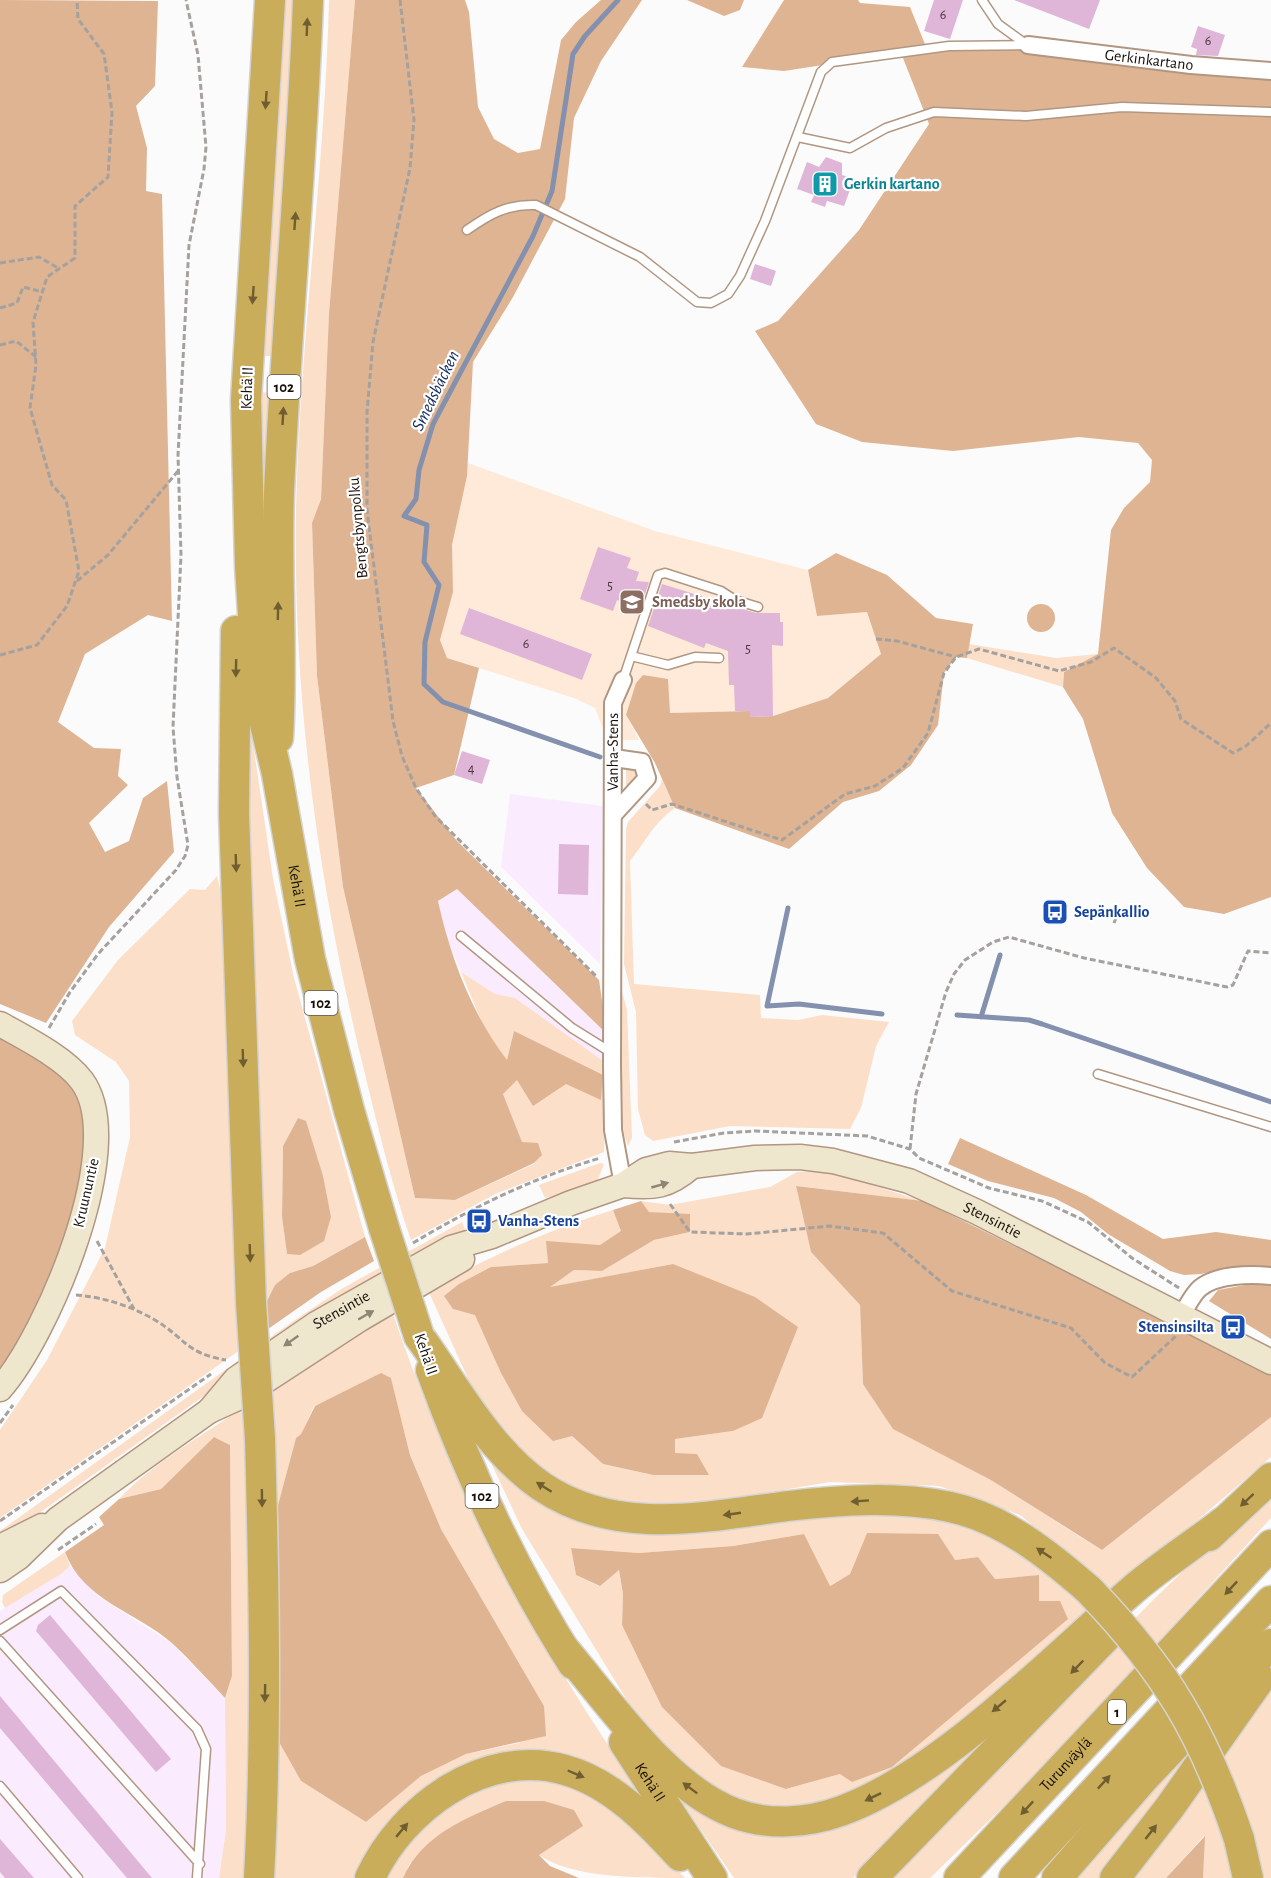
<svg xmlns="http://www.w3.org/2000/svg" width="1271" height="1878" viewBox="0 0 1271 1878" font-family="'Alegreya Sans',sans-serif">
<rect width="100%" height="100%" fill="#fbfbfb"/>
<path fill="#ffead9" d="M468,463l187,68 153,39 9,46 50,-4 14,42 -53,44 -55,18 -23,1v-6l-124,4 13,25h-25l-9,-6 -10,-26 -21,-10 -127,-40 -7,-18 12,-48v-47z"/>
<path fill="#fbebfe" d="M510,794l93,12 -3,158 -99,-97z
M457,889l150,145 -1,29 -91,-65 -20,-4 -34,-22 -14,-33 -9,-38z
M70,1566l28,30 73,47 54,55 1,132 -7,48h-219v-267l61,-37z"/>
<path fill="#fbdfc9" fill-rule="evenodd" d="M286,0h9l-24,356h-7z
M329,0h26l-26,313 -8,186 -9,24 5,153 26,211 72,311 40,2 79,-36 7,-9 -19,-12 -19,-49 14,-15 49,4 35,16 -87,-68 -7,30 -19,-24 -27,-65 34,22 20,4 91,65 -2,89 -109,42 -84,46c-21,-60 -35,-121 -50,-182 -44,-183 -68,-360 -65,-549 4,-170 29,-339 33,-509z
M262,392l6,1 -4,95 2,149 -8,-146z
M969,644l87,14 42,-4 -34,18 -1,15 -96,-29z
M245,689l28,190 21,99 71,259 -52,29 -23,7 -23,28 -15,-233zM298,1118l-11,136 -5,-37 1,-71z
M626,766l6,1 5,8 -11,19z
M662,779l13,29c-21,14 -29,33 -45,53l4,123 126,11 1,23 37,2 24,-5 67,7 -13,24 -15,62 -11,21 -120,-3 -77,15 -8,-6 -7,-26 -2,-97 -12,-48 2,-135 2,-7 32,-36z
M217,876l10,41 13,433 -240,168v-88l47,-70 58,-112 25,-111 -1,-56 -13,-19 -41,-27 -3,-14 46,-61 72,-71 15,1z
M618,991l5,4 4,15 5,128 -4,8c-16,-40 -9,-111 -10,-155z
M600,1163l4,1 -7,18 -22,10 -30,6 -6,-13z
M829,1171l93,30 -126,-15 15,66 49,53 3,79c78,59 155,116 239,166l169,-133v40l-157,135 -94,-77 -81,-29 -109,-4 -112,19 -54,6 -48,-5 -37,-10 -40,-24 -41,-38 -24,-38 -46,-102c60,-33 120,-60 185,-80l9,21 -22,14 -53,-3 1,21 -57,4 -38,42 22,5 25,57 103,93 50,11h56l-34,-22v-14l58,-8 45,-58 19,-46 -124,-63 -125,24 26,-18 28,1 52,-31 36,-8v-17l-41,-3 -8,-11 29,4 100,-18 27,-15z
M462,1222l3,8 -180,108 -285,203v-10l295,-211 48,-32z
M392,1311c56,169 152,346 255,491l-160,-39 -129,115h-84l5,-136 22,39 65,41 55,-46 45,-22 53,-11 25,-37 -103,-177 -31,-74 -19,-77 -77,28 -13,28 -5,4 -18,67 -3,-66 -30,2 5,340 -6,97h-25l7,-48 -1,-132 7,-22 -2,-231 -16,-8 -53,52 -42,10c31,-33 74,-58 113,-84 52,-36 104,-74 160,-104z
M478,1435l104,80 253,-4 113,8 46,18 38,22 60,53 -179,150 -101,46 -62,-1 -56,-30 -45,-45 -16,-22 -111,-181zM867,1533l88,27 23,-3 17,22 43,-4 1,26 -199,173 -54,15 -164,-163 1,-32 -4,-24 -20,16 -23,-11 -5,-27 68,5 94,-7 71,-12 25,52 21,-12z
M1271,1487v31l-221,243 -120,117h-47l270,-278z
M65,1552l5,14 -9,8 -56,34 -3,-6 1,-7z
M1072,1654l-219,224h-119l-64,-93 134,46z
M1271,1688v190h-6l-13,-51 -24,24 6,27h-31l1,-42 -38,42h-38z
M1218,1715l-114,163h-31z
M520,1778l34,1 51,21 80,78c-44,0 -114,0 -146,-23l-129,8 -7,15h-23l24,-35 52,-45z"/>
<path fill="#dfb492" d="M0,0l158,1 -3,85 -19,20 11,42 -1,43 16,3 10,427 -24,-6 -63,39 -27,68 36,26 27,1 -3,27 10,9 -39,38 16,29 24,-11 14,-43 24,-17 7,71 -65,75 -63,96 -46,-19z
M355,0h110l4,12 9,95 16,32 24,14 22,-4 21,-109 15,-18 25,-22h41l-41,61 -27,57 -9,81 -52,98 -40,65 -6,114 -15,69 1,47 -13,48 7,18 32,10 -25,107 -38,13 41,53 142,139 8,54 -150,-145 -19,12c12,55 34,114 69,159l7,-29 89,44 -2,25 -35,-16 -33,22 -16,-26 -14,14 19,48 16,1 4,12 -8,8 -79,37 -40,-2 -72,-311 -26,-211 -5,-153 9,-24 8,-186z
M687,0h57l-4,10 -16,6z
M784,0h74l2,3 50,4 17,42 101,-4 243,26v826l-47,17 -40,-7 -37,-39 -35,-55 -29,-94 -20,-32 1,-15 34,-18 13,-124 13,-22 26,-26 2,-22 -14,-17 -59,-6 -126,14 -91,-9 -46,-18 -61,-93 23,-10 81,-91 70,-106 -28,-71 -117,18 -42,-4z
M836,553l51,22 49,43 37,6 -6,34 -11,-1 -12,16 -6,52 -27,40 -32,26 -36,11 -54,47 -114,-41 -20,-45 -29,-48 10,-32 7,-8 25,4 2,34 80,-2v6l23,-1 55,-18 53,-44 -14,-42 -50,4 -9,-46z
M1027 618a14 14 0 1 1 28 0a14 14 0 1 1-28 0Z
M0,1034l56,35 19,20 15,49 -30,128 -60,115z
M298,1118l8,3 17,55 8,41 -7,24 -24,14 -13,-1 -5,-37 1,-71z
M960,1138l126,57 77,44 53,-7 55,8v28l-40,-1 -30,7 -17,1 -14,-4 -62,-37 -27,-22 -27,-14 -66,-17 -40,-17z
M796,1186l127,15 348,172v44l-169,133 -111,-70 -98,-51 -30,-45 -3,-79 -49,-53z
M641,1201l8,11 41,2v18l-36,8 -52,31 -28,-1 -24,17 123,-23 82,33 43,30 -36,91 -29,13 -58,8v14l22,1 12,21h-56l-50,-11 -31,-28 -19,5 -31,-30 -22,-40 -25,-56 -22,-6 -9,-13 15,-12 32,-17 57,-4 -2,-22 54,4 21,-14 -8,-21z
M365,1237l9,24 -53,31 -53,37 -1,-28 8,-16 15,-12 23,-7z
M1261,1282l10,1v56l-62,-38 9,-11z
M381,1373l10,5 19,77 31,74 103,177 2,30 -80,18 -45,22 -55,46 -65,-41 -22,-39 -1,-237 18,-67 5,-4 14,-28z
M214,1437l16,8 2,231 -7,22c-17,-18 -34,-37 -52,-54 -36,-32 -90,-43 -108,-92l39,-27 -5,-8 20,-18 42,-10z
M867,1533l71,1 17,26 23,-3 17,22 44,-4v26h21l8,18 -176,148 -40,15 -12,-8 -54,15 -65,-23 -59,-59 -40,-82 1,-31 -4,-24 -19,16 -24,-11 -5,-27 68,5 94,-7 71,-12 26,52 20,-12z
M506,1801h38l30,9 9,16 -44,29 11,11 29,12h-176c19,-43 63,-60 103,-77z
M1205,1836l-2,42h-37z"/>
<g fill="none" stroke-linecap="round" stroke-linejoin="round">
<path stroke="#8390ae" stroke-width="5" d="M600,757l-157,-55 -19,-18 1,-42 14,-57 -15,-23 3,-37 -23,-9 12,-17 3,-29 14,-46 100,-188 19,-45 21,-137 12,-18 33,-36
M788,908l-21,98 32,-2 83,10
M957,1015l72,5 13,4 229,78
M981,1017l19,-62"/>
</g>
<path fill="#dfb5d8" d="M934,0h29l-13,39 -26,-8z
M1014,0h86l-11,29z
M1198,26l27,9 -7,21 -22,-1 1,-6 -6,-2z
M826,157l16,6v12l12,4 -10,27 -17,-5 -2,6 -14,-5 3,-7 -17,-6 10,-27 12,5z
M755,264l21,7 -5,15 -21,-7z
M598,547l33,11 -4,10 12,4 -3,9 13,1 -9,27 -23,-9 -4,11 -33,-12z
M662,584l94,29h24v9h3v24l-11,-1 1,71 -23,1v-6h-15l-1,-26h-5l-1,-34 -22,-8 -2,5 -56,-22z
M469,608l123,46 -10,26 -122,-46z
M462,751l28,9 -8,24 -28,-9z
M559,844l30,1 -1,50 -30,-1z
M50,1615l121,144 -15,13 -120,-141 2,-6z
M0,1696l152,182h-25l-127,-150z
M0,1839l34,39h-29l-5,-6z"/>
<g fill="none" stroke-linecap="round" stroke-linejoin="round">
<g stroke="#b19782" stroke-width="11">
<path id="lane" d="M982,0l16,24 29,21
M798,137l52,11 36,-20 48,-16 92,4 96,-9 149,5
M467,230c23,-16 40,-26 69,-25l104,52 57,45 14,1 17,-9 12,-18 25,-55 56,-149 11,-10 117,-16 79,-1
M631,656l37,9 27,-8 24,1
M623,680l35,-105 7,-2 56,18 14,9 23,7
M461,936l111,92 40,25
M1098,1074l173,53
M0,1630l61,-39 136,138 9,20 -9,129
M0,1641l200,223
M0,1786l78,92"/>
</g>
<g stroke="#b19782" stroke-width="20">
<g id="street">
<path id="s1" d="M1028,45l163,20 80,6"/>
<path d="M613,815l34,-37 -5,-16 -28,-4"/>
<path id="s2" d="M623,1185l-10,-55 -1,-64 1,-363 10,-23"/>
<path d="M1181,1316c6,-9 11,-21 19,-28 17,-14 50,-14 71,-12"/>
</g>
</g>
<g stroke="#b19782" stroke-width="27">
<g id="secondary">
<path d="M0,1024c25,14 65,34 82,57 47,64 -35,255 -82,308"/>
<path d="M623,1185c31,3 45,2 69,-19"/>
<path id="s3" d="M209,1411l27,-32 80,-55 135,-76 41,-12 79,-33 52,-18 23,-15 23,-6 23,2 63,-8 45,-1 33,4 76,20 68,31 294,150"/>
<path d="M0,1547l42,-21"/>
<path d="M0,1570l19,-13 39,-38 151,-108 33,-15 118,-77 102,-60"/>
</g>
</g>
<g stroke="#d5d4d3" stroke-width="33">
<g id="highway">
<path id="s4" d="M270,0l-24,400 4,166 8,129 19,79 33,185 39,151 35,118"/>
<path d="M236,631l-2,183 17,489"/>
<path d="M278,738c5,-81 -2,-163 1,-245 7,-164 23,-328 29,-493"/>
<path d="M419,1336c36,50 70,114 122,150 75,51 164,31 247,20 52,-6 110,-10 162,1 53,11 99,48 139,83"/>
<path d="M431,1370c37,102 84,203 142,294"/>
<path d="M1209,1536l62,-58"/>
<path d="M563,1648c47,55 103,139 171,165 34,13 74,10 107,-2 99,-36 208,-148 288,-218 29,-26 63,-47 94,-71"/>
<path id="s5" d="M624,1742l88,136"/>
<path d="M1239,1839l9,39"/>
<path d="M259,1878c8,-146 5,-292 1,-439"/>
<path d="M370,1878c32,-70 115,-131 195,-108 47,13 84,52 115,86"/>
<path d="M872,1878l234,-241"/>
<path id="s6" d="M959,1878l312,-333"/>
<path d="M1014,1878l257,-277"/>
<path d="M1057,1878l87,-100 127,-134"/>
<path d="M1115,1878l55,-71 90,-128"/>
</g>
</g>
<path stroke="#a4a19e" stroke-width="3" stroke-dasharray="6 3" stroke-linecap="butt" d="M400,0l14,120 -4,48 -37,174 -6,70v98l26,211 9,35 14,32 19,28 161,160
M0,263l39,-6 19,11
M0,308l17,-5 6,-16 20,5
M0,345l16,-4 20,16
M77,581l31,-26 70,-84
M876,639l21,2 59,16
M0,655l37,-10 30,-39 12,-35 -13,-71 -14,-15 -22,-77 6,-43 -3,-43 14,-45 28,-19v-52l33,-29 4,-65 -8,-58 -26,-35 -1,-19
M646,804l6,6 20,-6 110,36 63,-46 30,-8 28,-18 25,-35 16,-60 12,-16 23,-8 80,22 32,-9 23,-14 42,30 19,23 6,18 52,34 13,-7 25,-23
M1114,923l2,-5
M49,1028l21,-36 28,-38 78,-84 9,-14 3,-11 -11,-68 -4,-50 8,-172 -3,-100 11,-210 15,-76 2,-22 -8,-92 -12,-55
M674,1142l50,-9 32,-2 111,5 43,13 9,9 70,30 53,13 46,21 44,36 47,30
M910,1149l6,-55 30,-102 8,-18 11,-14 28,-18 16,-5 75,21 143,29 6,-2 15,-34 23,2
M670,1204l20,28 57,2 83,-8 53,7 69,58 119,37 34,35 27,14 45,-42
M97,1241l37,68
M413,1243c60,-36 120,-65 187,-85
M76,1295c27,2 55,11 79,25 30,18 30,33 71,40
M0,1423l13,-18
M0,1521l211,-147
M58,1550l38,-26"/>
<use href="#lane" stroke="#fff" stroke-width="8"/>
<use href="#street" stroke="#fff" stroke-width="16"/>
<use href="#secondary" stroke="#efe6ce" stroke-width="24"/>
<use href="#highway" stroke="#c9ad5a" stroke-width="30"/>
<g stroke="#d5d4d3" stroke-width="33" stroke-linecap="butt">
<path id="highway-bridge" d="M384,1228l35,108
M251,1303l9,136
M1089,1590c77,80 115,144 150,249"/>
</g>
<use href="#highway-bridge" stroke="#c9ad5a" stroke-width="30"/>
</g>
<defs><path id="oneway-solid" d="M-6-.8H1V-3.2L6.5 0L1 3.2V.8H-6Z" transform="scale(1.5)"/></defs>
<g fill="#705e31">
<use href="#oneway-solid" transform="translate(307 27) rotate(-88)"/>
<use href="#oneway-solid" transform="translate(266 100) rotate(94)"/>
<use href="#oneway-solid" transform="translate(295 221) rotate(-86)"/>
<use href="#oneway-solid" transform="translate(253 295) rotate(94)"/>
<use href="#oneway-solid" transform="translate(283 416) rotate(-87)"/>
<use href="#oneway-solid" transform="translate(278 611) rotate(-89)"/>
<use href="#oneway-solid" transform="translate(236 668) rotate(91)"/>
<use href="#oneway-solid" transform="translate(236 863) rotate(88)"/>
<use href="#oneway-solid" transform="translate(243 1058) rotate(88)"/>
<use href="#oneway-solid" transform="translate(250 1253) rotate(88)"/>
<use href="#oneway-solid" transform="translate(544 1487) rotate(-148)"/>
<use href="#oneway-solid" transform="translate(262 1498) rotate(89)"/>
<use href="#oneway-solid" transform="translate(1247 1500) rotate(137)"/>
<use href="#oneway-solid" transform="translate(860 1501) rotate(176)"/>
<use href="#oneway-solid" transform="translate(732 1514) rotate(172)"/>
<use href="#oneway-solid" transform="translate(1044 1553) rotate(-146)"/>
<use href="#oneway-solid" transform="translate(1231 1588) rotate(133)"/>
<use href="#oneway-solid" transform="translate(1077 1667) rotate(134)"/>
<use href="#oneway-solid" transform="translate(265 1693) rotate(91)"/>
<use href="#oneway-solid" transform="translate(999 1706) rotate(140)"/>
<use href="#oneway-solid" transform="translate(576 1774) rotate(23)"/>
<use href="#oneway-solid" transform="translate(1104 1782) rotate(-47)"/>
<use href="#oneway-solid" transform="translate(690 1788) rotate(-143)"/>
<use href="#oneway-solid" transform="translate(873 1797) rotate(154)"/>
<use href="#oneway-solid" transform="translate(1027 1808) rotate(133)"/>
<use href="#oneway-solid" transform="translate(402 1830) rotate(-50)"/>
<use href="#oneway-solid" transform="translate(1151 1832) rotate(-52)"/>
</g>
<g fill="#8e8575">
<use href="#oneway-solid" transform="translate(660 1185) rotate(-16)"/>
<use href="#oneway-solid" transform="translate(366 1315) rotate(-30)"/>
<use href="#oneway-solid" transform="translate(291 1341) rotate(145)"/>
</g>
<defs>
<g id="building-square" transform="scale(1.35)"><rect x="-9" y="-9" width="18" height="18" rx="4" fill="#0f9aa8" stroke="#fff"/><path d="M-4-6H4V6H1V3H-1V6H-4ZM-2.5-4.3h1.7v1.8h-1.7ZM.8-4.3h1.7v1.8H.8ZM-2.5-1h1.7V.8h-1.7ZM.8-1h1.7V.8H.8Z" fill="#fff"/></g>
<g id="school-square" transform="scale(1.35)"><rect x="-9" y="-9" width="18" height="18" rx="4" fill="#8d6e63" stroke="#fff"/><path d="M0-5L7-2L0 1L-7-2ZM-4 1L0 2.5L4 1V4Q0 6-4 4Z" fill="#fff"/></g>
<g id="bus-square" transform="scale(1.35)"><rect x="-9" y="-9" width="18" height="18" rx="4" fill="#1a4fb4" stroke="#fff"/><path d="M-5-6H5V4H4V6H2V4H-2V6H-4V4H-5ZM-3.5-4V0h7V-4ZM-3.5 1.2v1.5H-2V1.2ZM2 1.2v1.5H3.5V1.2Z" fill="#fff"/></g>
</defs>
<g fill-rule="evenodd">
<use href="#building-square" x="825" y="184"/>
<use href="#school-square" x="632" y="602"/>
<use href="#bus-square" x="1055" y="912"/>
<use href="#bus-square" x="479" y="1221"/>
<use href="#bus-square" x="1233" y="1327"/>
</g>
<g text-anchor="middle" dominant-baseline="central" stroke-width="4.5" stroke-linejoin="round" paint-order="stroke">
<g font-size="14" fill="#4a383c">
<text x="943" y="15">6</text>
<text x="1208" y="41">6</text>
<text x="610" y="586">5</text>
<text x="526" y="644">6</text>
<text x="748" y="649">5</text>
<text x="471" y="769">4</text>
</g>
<g fill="#fff" stroke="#5d5752" stroke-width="1.5">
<rect x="267.5" y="375" width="33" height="24" rx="4.5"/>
<rect x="304.5" y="991" width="33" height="24" rx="4.5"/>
<rect x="465.5" y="1484" width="33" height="24" rx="4.5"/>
<rect x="1108" y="1700" width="18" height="24" rx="4.5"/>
</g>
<g font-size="15" font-weight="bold" fill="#180f08">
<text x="284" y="387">102</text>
<text x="321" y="1003">102</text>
<text x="482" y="1496">102</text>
<text x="1117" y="1712">1</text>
</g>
<g font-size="16" fill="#180f08" stroke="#fff">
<text stroke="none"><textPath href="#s1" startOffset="122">Gerkinkartano</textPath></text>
<text transform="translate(247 388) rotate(-88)">Kehä II</text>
<text transform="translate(358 528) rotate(-95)">Bengtsbynpolku</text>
<text stroke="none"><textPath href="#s2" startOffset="434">Vanha-Stens</textPath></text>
<text stroke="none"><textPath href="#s4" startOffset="891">Kehä II</textPath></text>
<text transform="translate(86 1193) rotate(-77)">Kruununtie</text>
<text stroke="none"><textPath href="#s3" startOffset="864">Stensintie</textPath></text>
<text stroke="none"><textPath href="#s3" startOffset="168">Stensintie</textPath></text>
<text transform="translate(426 1354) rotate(71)">Kehä II</text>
<text stroke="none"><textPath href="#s6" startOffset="156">Turunväylä</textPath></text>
<text stroke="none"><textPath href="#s5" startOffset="48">Kehä II</textPath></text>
</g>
<g font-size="16" font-weight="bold" fill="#0d838f" stroke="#fff" text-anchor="start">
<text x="844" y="184">Gerkin kartano</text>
</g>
<g font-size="16" font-weight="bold" fill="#785e54" stroke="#fff" text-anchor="start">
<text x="652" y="602">Smedsby skola</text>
</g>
<g font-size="16" font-weight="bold" fill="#164399" stroke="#fff" text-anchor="start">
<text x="1074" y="912">Sepänkallio</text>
<text x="498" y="1221">Vanha-Stens</text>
<text x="1214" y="1327" text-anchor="end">Stensinsilta</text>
</g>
<g font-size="18" font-style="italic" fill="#172f64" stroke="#fff">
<text transform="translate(436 391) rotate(-64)">Smedsbäcken</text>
</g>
</g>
</svg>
